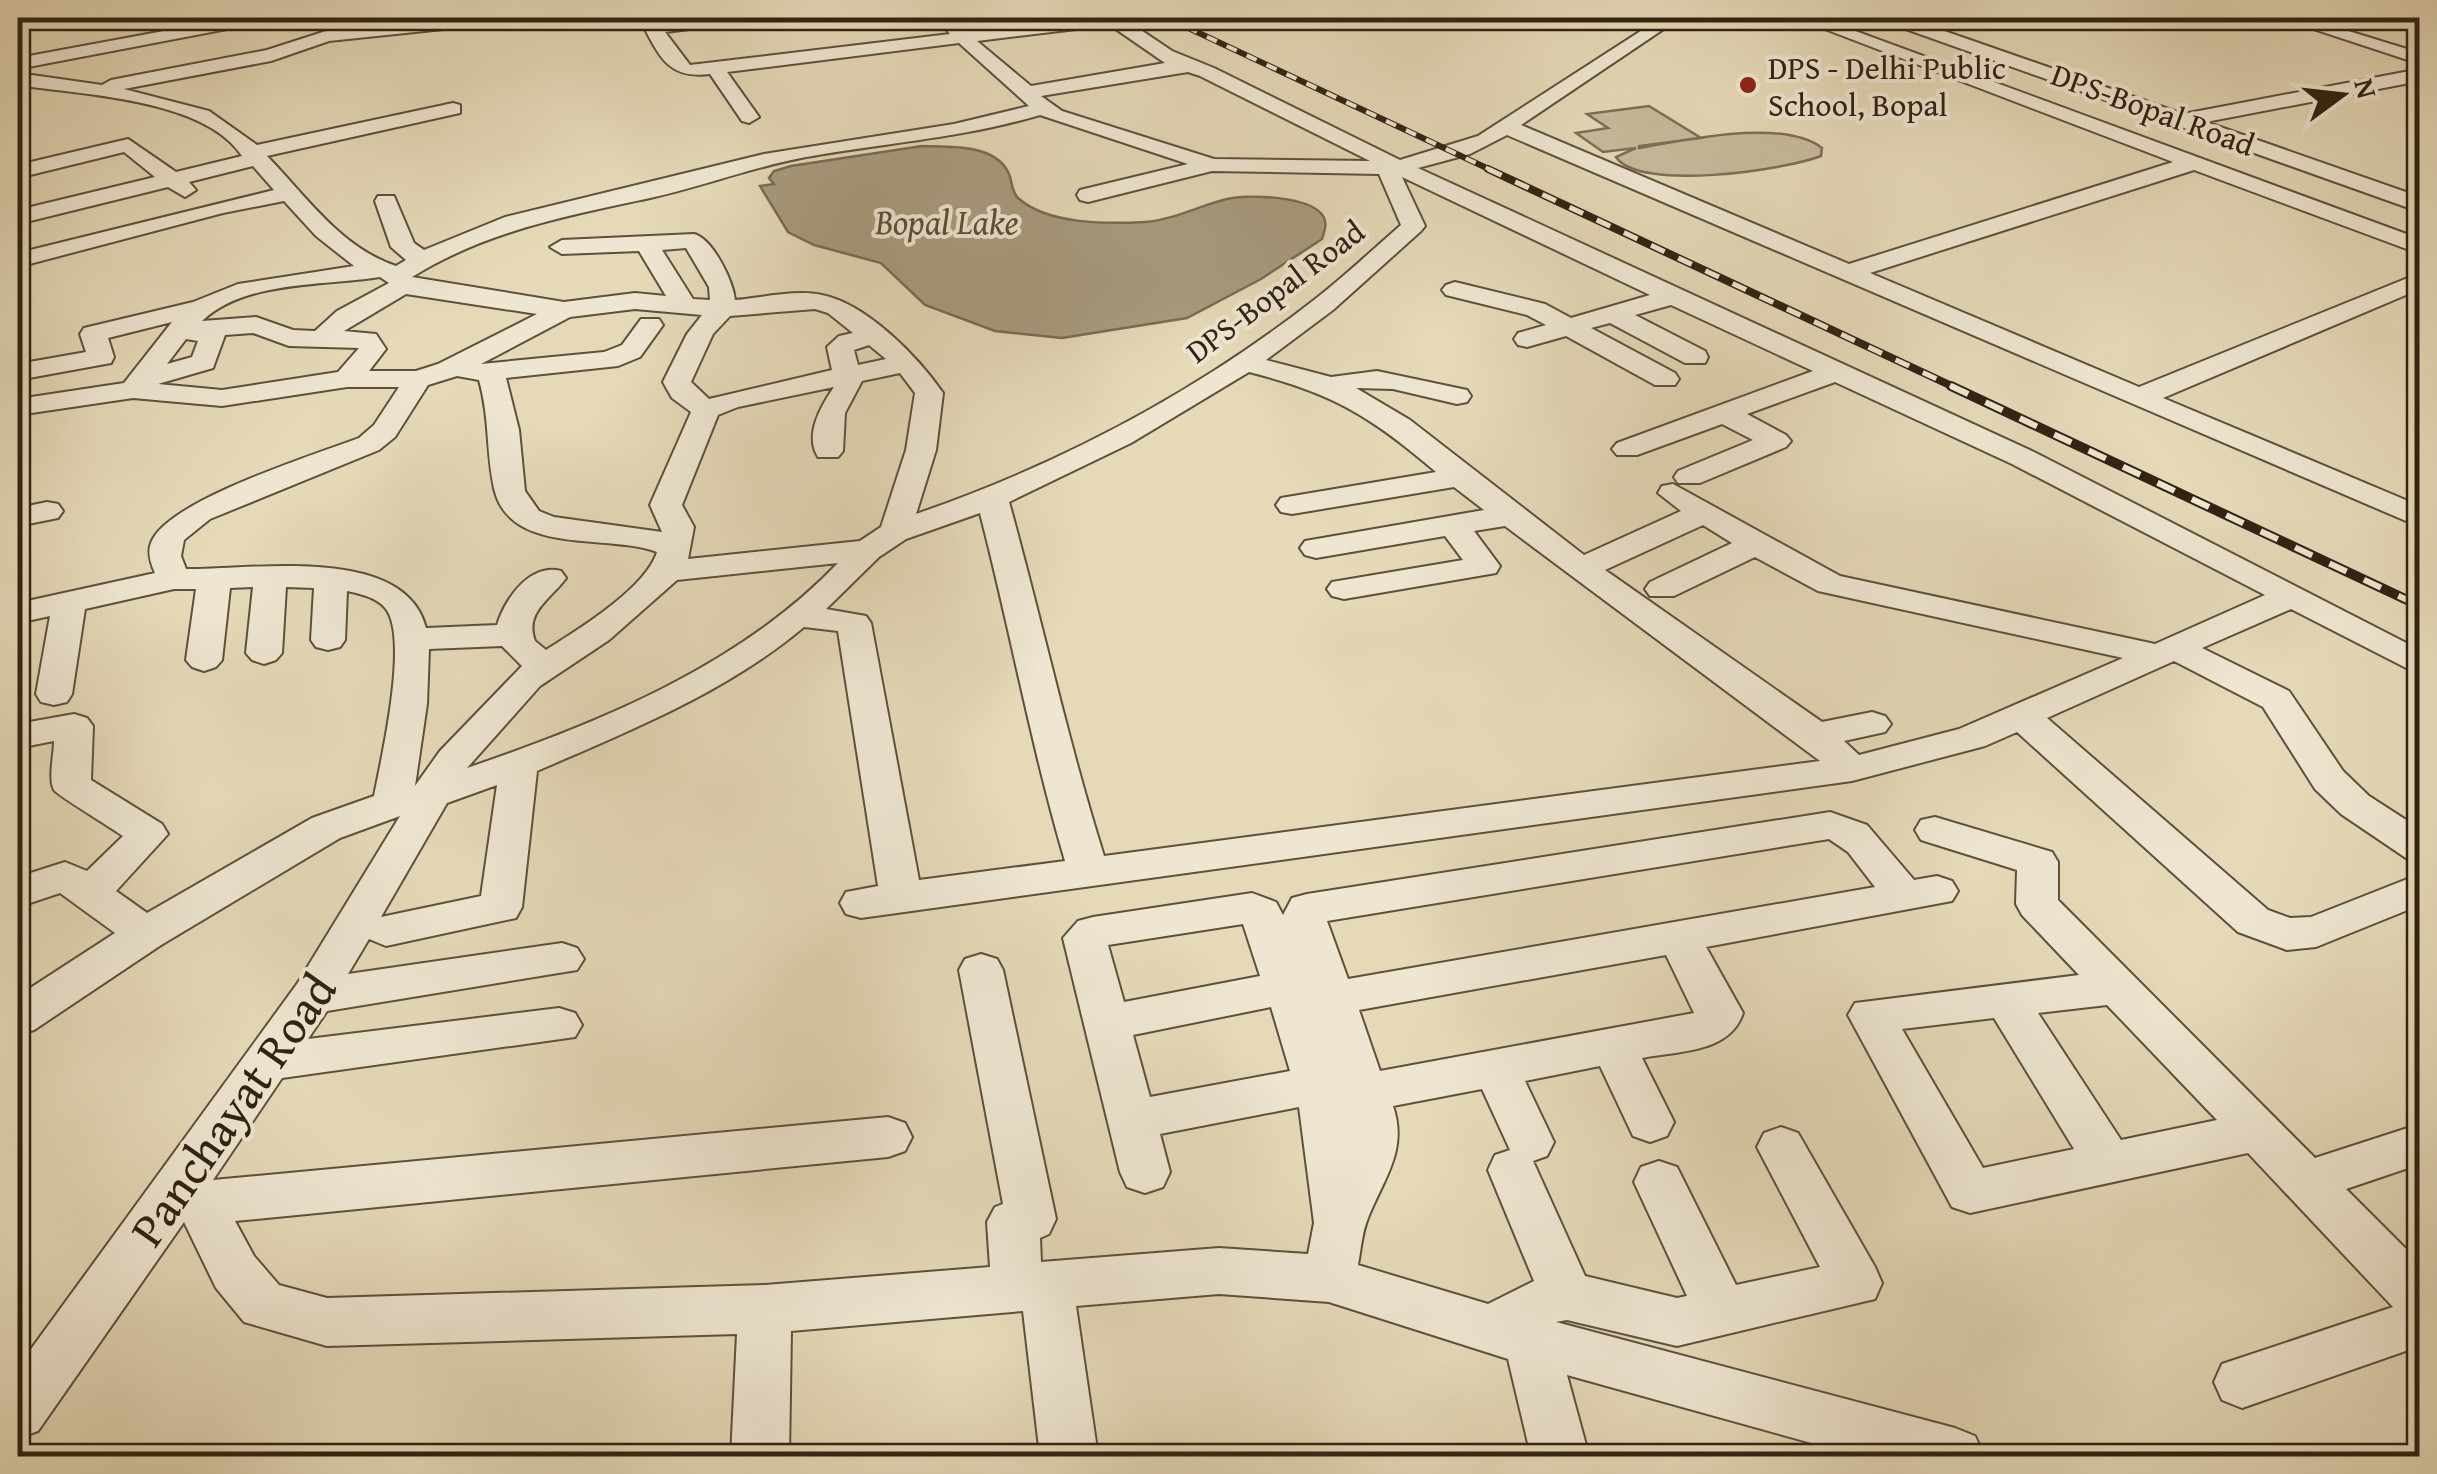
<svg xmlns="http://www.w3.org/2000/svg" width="2437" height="1474" viewBox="0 0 2437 1474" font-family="'Gentium Book Plus',serif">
<rect width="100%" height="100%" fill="#e5d9b8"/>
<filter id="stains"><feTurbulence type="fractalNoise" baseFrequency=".002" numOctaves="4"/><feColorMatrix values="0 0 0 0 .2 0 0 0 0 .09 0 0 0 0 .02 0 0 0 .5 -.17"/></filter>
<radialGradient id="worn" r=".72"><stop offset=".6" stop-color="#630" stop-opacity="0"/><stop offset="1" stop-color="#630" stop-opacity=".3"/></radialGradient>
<path fill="#c6ba9c" stroke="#7c6e58" stroke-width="2.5" d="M1649,106l52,32 -62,8v2c47,-8 144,-30 183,0l-1,8c-36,14 -182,36 -205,1l20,-9 -33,4 -27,-19 32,-5 -21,-14z"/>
<path fill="#a89b80" stroke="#786b55" stroke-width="2.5" d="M922,146c27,1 70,-2 85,24 6,9 3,20 11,28 30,27 90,26 127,24 28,-2 56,-17 82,-23 21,-5 84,-3 96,17 5,7 1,16 -1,23l-61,40 -74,39 -125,20 -67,-7 -70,-26 -44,-42 -67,-18 -26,-13 -28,-46 14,-2 -5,-6 5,-7 17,-5z"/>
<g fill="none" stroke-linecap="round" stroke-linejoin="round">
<g stroke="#5e503d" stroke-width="4">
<path id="minor" d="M234,18h34l-9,5 -241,46v-11z
M455,18h55l-9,5 -172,18 -58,20 -147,28 85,22 48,34 196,-42 7,2v8l-193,43c40,41 73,91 129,110l10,-6 -15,-13 -16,-46 3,-5h16l20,47 10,7 81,-33 259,-63 190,-30 75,-18 -70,-63 -232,29 32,45 -10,6 -7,-2 -32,-47c-45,6 -52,-22 -71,-56h16l3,4 91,-4 -8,5 -76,9 25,33 260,-31 -9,-11 9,-5 17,13 115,-13h41l49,33 42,17 186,92 78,-24 183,-118h19l-159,107 328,139 324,-102 -377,-144h24l600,221v15l-226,-84 -324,103 269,114 281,-114v16l-257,109 257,108v21l-913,-392 -37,19 -52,14 616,284 386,198v25l-129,-66 -89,39 87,43 54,80 26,25 51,33v33l-14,-4 -65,-44 -26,-25 -52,-82 -89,-46 -127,57 221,192 22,8 21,-1 109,-43v31l-104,42 -29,3 -49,-18 -221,-200 -32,14 -133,35 -991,137 -15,-4 -6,-11 6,-11 32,-6 -40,-255 -34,-4c-79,66 -173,103 -267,144l-15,136 -6,11 -130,28 -17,-7 -21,35 214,-31 15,5 7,11 -7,11 -250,41 -19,28 251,-31 16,5 7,12 -7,12 -293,41 -69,102 675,-63 17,6 7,14 -7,14 -17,6 -653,64 19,35 25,29 48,13 438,-13 225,-18 -3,-45 8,-15 8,-3 -44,-234 6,-11 16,-5 16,5 6,11 53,249 -7,15 -9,4 1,24 178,-14 89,6 6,-31 -15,-116 -139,27 10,38 -7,15 -18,6 -18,-6 -7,-15 -57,-234 15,-17 15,-4 159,-24 24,9 7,13 9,-17 15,-4 523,-82 37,13 47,55 23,-4 15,5 6,10 -6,10 -246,46 37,66c-13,40 -65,38 -101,45l32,64 -7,14 -17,6 -17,-6 -33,-70 -75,15 29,61 -7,14 -14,5 52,115 92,22 10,-2 -53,-114 7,-15 18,-6 18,6 59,118 84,-18 -63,-120 7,-14 17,-6 17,6 77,134 7,16 -7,16 -198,47 -110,-26 -11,2 399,106 20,8 9,20h-126l-291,-81 22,81h-58l-23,-97 -179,-57 -110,-8 -143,12 22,150h-58l-17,-145 -232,20 -2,125h-58l6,-122 -410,12 -83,-24 -28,-34 -32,-66 -146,209 -20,7v-71l279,-383 103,-168 -60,22 -179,107 -127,85 -16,5v-39l97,-63 -55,-40 -42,14v-30l47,-15 22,9 36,-35c-11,-8 -66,-41 -69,-46 -6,-11 0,-35 0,-49l-36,7v-24l56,-10 13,4 6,8 -2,54 71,44 6,10 -52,57 31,22 165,-95 62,-22c8,-40 33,-150 14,-184 -8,-14 -27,-18 -41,-21l-2,49 -5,7 -12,3 -12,-3 -5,-7 3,-52 -28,-1 -4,66 -6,7 -12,4 -12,-4 -6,-7 7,-66 -23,1 -8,72 -6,7 -12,4 -12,-4 -6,-7 10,-71h-22l-89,20 -13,85 -5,8 -13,3 -13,-3 -5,-8 14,-78 -32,7v-20l137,-30c-4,-9 -8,-20 -4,-30 15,-42 163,-88 208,-105l15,-13 25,-38h-52l-125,19 -89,-8 -115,17v-16l106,-16 48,-61 -64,16 6,19 -3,6 -93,17v-16l68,-12 -6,-18 4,-6 109,-26 45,-18 116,-18 -38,-30 -32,-35 -61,12 -205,54v-14l256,-63 -21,-24 -64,16 7,8 -11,7 -17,-10 -150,37v-14l137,-33 -31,-25 -106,26v-13l110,-26 48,33 66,-16c-38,-58 -161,-61 -224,-71v-12l84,12 9,-5 156,-30 59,-19zM1110,25l55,38 -134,23 -54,-45zM1188,72l12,4 170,85 -156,-2 -152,-48 -21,-15zM1040,115l148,49 -108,26 -3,5 3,5 8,2 124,-31 167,3 22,51c-29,25 -57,52 -87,75 -119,93 -256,165 -398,214l20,-64 7,-57c-25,-36 -76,-89 -121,-98 -26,-6 -61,3 -87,5 -2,-19 -22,-61 -41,-66l-132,6 -12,7 12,7 77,-3 27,45 -31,-3 -71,9 -152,-25c74,-46 154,-61 238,-79 53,-12 103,-31 156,-41 79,-14 157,-19 234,-42zM1402,177l248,118 -79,23 -26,-14 -90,-22 -9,3 -4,5 4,5 81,20 19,10 -28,8 -4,6 4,6 9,2 39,-11 89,49h20l4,-6 -4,-6 -84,-45 19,-5 75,40h20l3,-6 -3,-6 -70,-36 36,-10 142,66 -196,72 -5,6 5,6h20l85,-31 31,16 -75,31 -4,6 4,6h22l86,-36 5,-6 -5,-6 -39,-21 88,-32 177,82 253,131 -110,49 -315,-68 -167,-92 -11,2 -4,7 23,18 -97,44 -174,-135 -54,-32 37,1 64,15 10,-2 4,-6 -4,-6 -90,-19 -46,6 -65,-17 67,-50 88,-79 4,-5zM686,248l23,39 1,13 -17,-1 -31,-49zM380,277l9,6 -52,28 -22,20 -22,-1 -37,-13 -54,4c43,-41 123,-35 178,-44zM406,294l131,20 -99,50 -22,7h-47l17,-22 -10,-15 -32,-3zM635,309l67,6 -15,19 -24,48 9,16 19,14 -41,93 12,27 -108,-15 -15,-6 -14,-20 -6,-61 -13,-52 112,-12 22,-9 23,-32 -4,-6h-18l-19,26 -18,7 -123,12 89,-47zM815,309l13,4 25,20 -14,3 -12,11 5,23 -123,29 -18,-17 22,-48 17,-18zM253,333l36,13 70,2 -21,24 -116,18 -64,-6 55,-16 12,-33zM186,339l12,2 -6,16 -25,7zM869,345l17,14 -28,6 -4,-15zM1249,372c83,21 122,44 187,100l-155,26 -5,7 5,7 11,2 162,-27 30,23 -179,31 -5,7 5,7 11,3 129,-22 18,24 -131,22 -5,7 5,7 12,3 152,-26 4,-7 -26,-35 31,-5 315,235 -716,95c-37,-117 -62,-236 -95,-354l122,-59zM900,373l15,20 -9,57 -25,77 -21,14 -172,18 6,-32 -12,-22 36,-90 20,-8 96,-20c-13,19 -30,48 -16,70h20l5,-6 2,-38 17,-32zM457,376l22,4c11,39 7,72 15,108 15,69 114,45 163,64 -11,36 -79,78 -111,98l-11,-9c-11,-29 16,-42 31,-63l-5,-7c-31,-8 -56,28 -64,54l-71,3c-21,-84 -174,-58 -240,-59l-5,-13 3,-16 26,-21 169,-69 16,-13 33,-52zM980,513c30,116 51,233 85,348l-146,19 -48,-257 -5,-7 -40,-7 53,-52 27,-18zM1703,525l29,18 -82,39 -5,7 5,7h24l81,-39 63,34 305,67 -164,71 -100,26 -15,-14 41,-9 6,-8 -6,-8 -13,-4 -50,10 -217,-152zM838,563c-98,103 -239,160 -371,205l73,-82 69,-46 68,-60zM502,646l20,20 -82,85 -25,35 12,-82 2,-55zM497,785l-16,111 -100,21 66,-114zM1829,839l19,13 27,35 -527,92 -21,-58zM1243,924l17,52 -136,26 -16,-57zM1666,955l28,58 -314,58 -21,-61zM1271,1007l19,64 -140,26 -17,-62zM1482,1089l28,61 -15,5 -7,15 46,111 -46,23 -130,-39c3,-16 4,-33 10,-47 16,-40 40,-68 25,-112z
M1884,18h23l276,96 237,-45v12l-214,41 214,75v15l-534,-190z
M2280,18h26l114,35v11z
M47,502l11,2 5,7 -5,7 -40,8v-18z
M1935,817l117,35 6,10v38l257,258 105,-34v40l-74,25 74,74v83l-178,62 -20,-8 -8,-18 8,-18 171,-57 -145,-154 -278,60 -18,-6 -104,-192 7,-12 224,-28 -57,-60 -6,-11 1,-34 -96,-30 -6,-10 6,-10zM2107,1005l110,115 -96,20 -83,-127zM1994,1018l80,131 -91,19 -81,-139z"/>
</g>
<use href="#minor" fill="#eee6d1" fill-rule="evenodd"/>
<g stroke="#312214" stroke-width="6">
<path id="rail-far2" d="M1167,18l326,153"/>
</g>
<g stroke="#312214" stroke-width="8">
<path id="rail-far1" d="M1488,169l468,219"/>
</g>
<g stroke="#312214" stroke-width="10">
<path id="rail" d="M1951,386l469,220"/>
</g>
<use href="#rail-far2" stroke="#eee6d1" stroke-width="4" stroke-dasharray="11" stroke-linecap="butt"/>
<use href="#rail-far1" stroke="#eee6d1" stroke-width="5" stroke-dasharray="15" stroke-linecap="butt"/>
<use href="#rail" stroke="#eee6d1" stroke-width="6" stroke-dasharray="19" stroke-linecap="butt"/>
</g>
<path fill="#645a4a" stroke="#312214" stroke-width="2.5" d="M18,1238l3,4 3,29 -6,2z"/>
<circle fill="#8f2418" stroke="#eee6d1" stroke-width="4" cx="1748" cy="85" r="10"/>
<g text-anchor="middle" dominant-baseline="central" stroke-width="8" stroke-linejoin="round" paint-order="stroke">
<g font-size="32" fill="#312214" stroke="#eee6d1" text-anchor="start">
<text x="1768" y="67">DPS - Delhi Public<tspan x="1768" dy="37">School, Bopal</tspan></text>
</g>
<g font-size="32" fill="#312214" stroke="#eee6d1">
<text transform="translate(2153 109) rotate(20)">DPS-Bopal Road</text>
<text transform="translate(1275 291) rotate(-37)">DPS-Bopal Road</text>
</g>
<g font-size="35" font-style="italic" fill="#5b4c3a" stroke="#eee6d1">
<text x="947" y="221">Bopal Lake</text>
</g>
<g font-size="48" fill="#312214" stroke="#eee6d1">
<text transform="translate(232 1109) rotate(-55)">Panchayat Road</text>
</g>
</g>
<rect width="2437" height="1474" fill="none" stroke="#e5d9b8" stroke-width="60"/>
<rect x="20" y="20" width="2397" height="1434" fill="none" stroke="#312214" stroke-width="5"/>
<rect x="30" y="30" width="2377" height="1414" fill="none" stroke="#312214" stroke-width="2.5"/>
<g transform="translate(2342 95) rotate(75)" stroke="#eee6d1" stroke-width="8" paint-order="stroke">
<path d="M0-8L18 38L0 25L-18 38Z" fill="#312214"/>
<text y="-15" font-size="28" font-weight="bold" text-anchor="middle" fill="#312214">N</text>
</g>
<rect width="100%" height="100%" filter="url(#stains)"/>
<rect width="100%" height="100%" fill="url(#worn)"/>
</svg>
